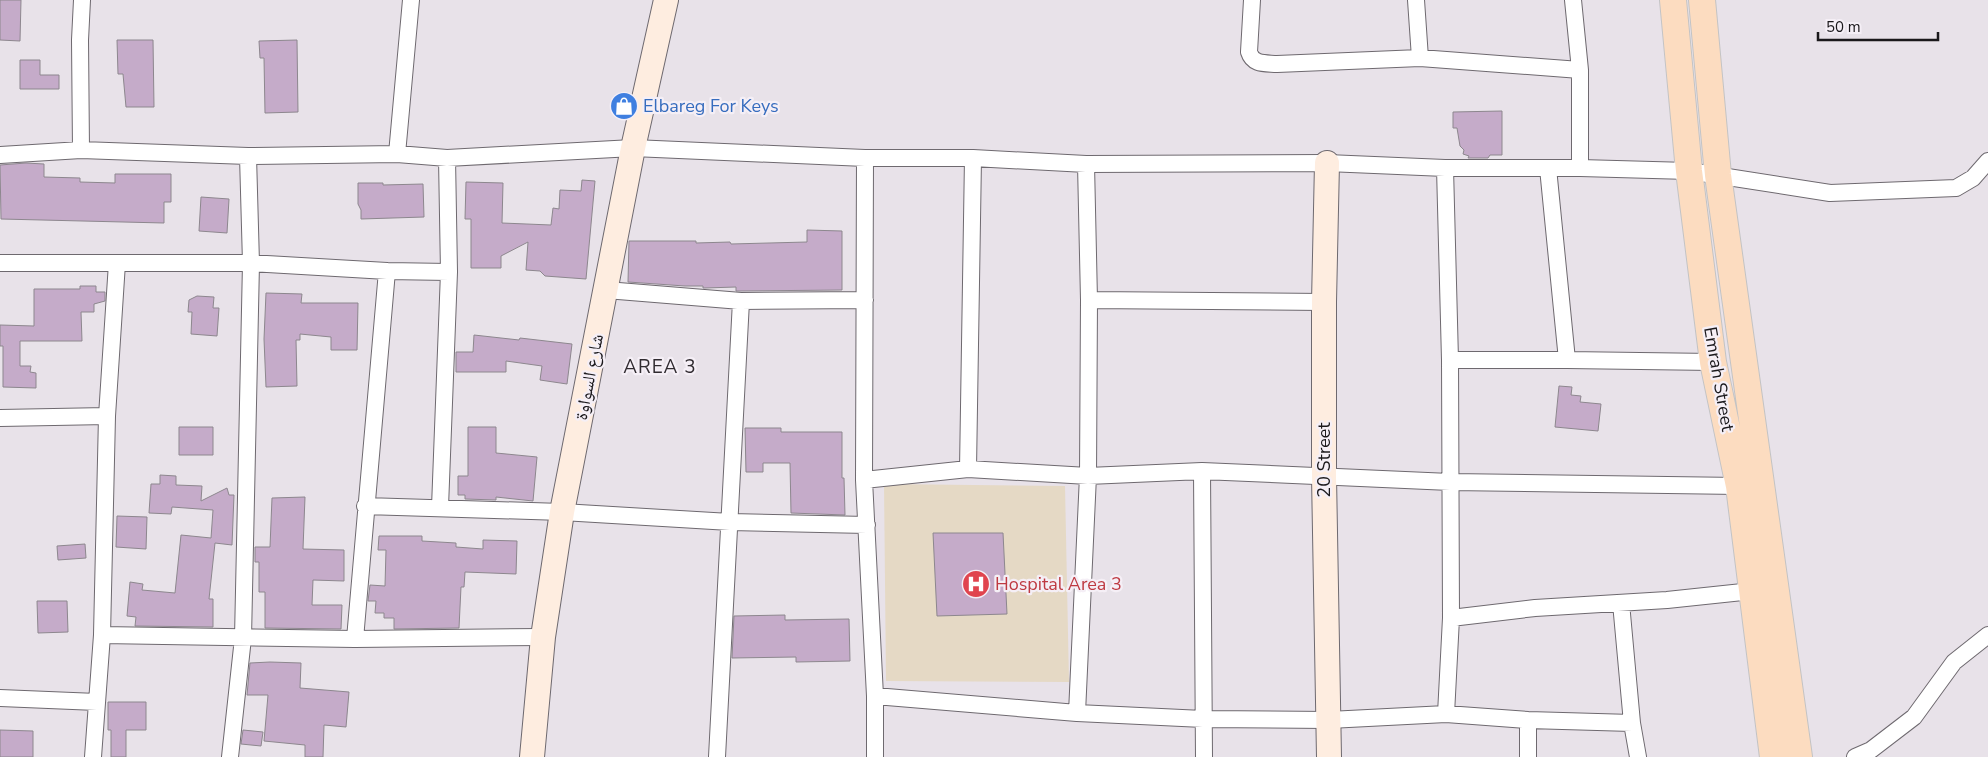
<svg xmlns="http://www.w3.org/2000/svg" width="1988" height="757" viewBox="0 0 1988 757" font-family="'Nunito Sans','Noto Naskh Arabic',sans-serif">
<rect width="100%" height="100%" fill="#e8e2e9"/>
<path fill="#e5d9c5" d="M884,484l181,2 4,196 -183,-1z"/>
<path fill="#c5abc9" stroke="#8d878e" d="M0,0h21l-1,41 -20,-1z
M117,40h36l1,67h-28l-3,-33h-5z
M297,40l1,72 -33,1 -1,-55h-4l-1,-17z
M20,60h20v15h19v14h-39z
M1502,111v44h-12l-2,3h-20l1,-2 -6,-2 1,-4 -4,-4 -3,-18h-4v-16z
M26,163l18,1v13l36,1v4l35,1v-9h56v28h-7v21l-163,-4 -1,-54z
M582,180l13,1 -9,98 -41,-3 -5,-5 -14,-1 2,-28 -27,14v12h-30v-49h-6l1,-37 37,1 -1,40 49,2 2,-17 6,1 1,-19 21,1z
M358,183h25v2l40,-1 1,33 -63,2v-9l-3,-6z
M201,197l28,2 -2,34 -28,-2z
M807,230l35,1v59l-101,1h-5v-4l-31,1h-2v-2h-18l-57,-4 1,-41h67v2l34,-1 1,2 76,-2z
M80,286h16v6h9v9l-11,3v8h-13l1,29h-62v25h11l-1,6 6,1v15l-33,-1v-41h-3v-21l34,1v-37h46z
M266,293l36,1 -1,9h57l-1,47h-26v-13l-31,-3v6h-4l1,46 -31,1 -2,-48z
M197,296l17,1 -1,11h6l-2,28 -26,-2 1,-22h-4l1,-12z
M474,335l45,5 1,-2 52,6 -5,40 -27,-4 2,-14 -36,-5v11h-50v-20h17z
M1559,386l13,1 -1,8 10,1 -1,6 21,2 -3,27 -43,-4z
M179,427h34v28h-34z
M468,427h28v26l41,4 -4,44 -37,-4v3l-31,-1v-4h-7v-19h10z
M745,428h36v4h61v46h2l1,37 -54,-2 -1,-50h-27v9h-17z
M160,475l16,1v9l26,1 -1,15 26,-13 2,7h5l-2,50 -17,-2 -6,56h4v28l-78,-1 1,-9 -9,-1 3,-34 13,2 -1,6 33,3 6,-58 30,3 2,-28 -41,-3 -1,7 -22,-1 2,-29h9z
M305,497l-2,52 41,1v31l-31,-1 -1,25h30l-1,24 -76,-1v-36h-6v-30h-4v-15h15l2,-49z
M117,516l30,1 -1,32 -30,-2z
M933,533h70l4,81 -70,2z
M379,536h43v5l34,2v4l27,2v-9l34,1 -1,33 -51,-2 -1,15h-3l-2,41 -65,1v-11h-10v-5h-9l1,-12h-8l2,-16 15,1 1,-36h-8z
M85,544l1,14 -28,2 -1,-14z
M37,601h30l1,31 -30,1z
M785,615v5l64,-1 1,42 -54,1v-5l-64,1 2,-42z
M270,662l31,1 -1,25 49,4 -3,35 -22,-2 -1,32h-18v-12l-41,-4 4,-46h-21l3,-32z
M108,702h38v28h-20v27h-15v-27h-3z
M0,730l33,1v26h-33z
M243,730l20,2 -2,14 -20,-2z"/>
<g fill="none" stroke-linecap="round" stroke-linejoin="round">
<g stroke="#6e696f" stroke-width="18">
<path id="street" d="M1252,0l-3,52c4,13 16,11 28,12l143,-6
M1416,0l4,58 160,12
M1573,0l7,70v98
M81,150l-1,-110 2,-40
M397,154l14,-154
M0,155l81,-5 167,6 149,-2 50,4 186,-10 232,10h108l113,6 241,-1 118,5h135l109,3 141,22 126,-5 17,-10 15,-17
M865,158l-1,322 11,216v61
M1445,168l5,192 1,258 -5,96
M1548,168l19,192
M0,263h251l136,8 62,1
M606,290l135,11 124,-1
M1089,300l235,2
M1450,360h117l146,2
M0,418l107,-2
M968,469l5,-311
M1202,471l2,286
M864,480l104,-11 120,7 114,-5 248,11 289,4
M365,506l197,6 168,10 137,3
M440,507l9,-235 -2,-114
M1621,603l11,120 6,34
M1451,618l84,-10 132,-8 85,-9
M102,635l253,4 188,-2
M355,639l32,-368
M875,696l202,17 126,6 126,1 117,-6 82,6 104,3
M0,698l97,4
M1077,713l11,-237 1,-176 -3,-136
M1528,720v37
M93,757l9,-122 5,-219 10,-153
M230,757l13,-119 8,-375 -3,-107
M717,757l24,-456
M1855,757l16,-7 43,-33 40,-55 34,-27"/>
</g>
<g stroke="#6e696f" stroke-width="26">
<path id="secondary" d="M1327,163l-3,139v174l5,281
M532,757l11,-120 19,-125 71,-364 33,-148"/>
</g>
<g stroke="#c3c3c4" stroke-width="28">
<path id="primary" d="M1673,0l16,171 24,191 26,124 34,271
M1702,0l16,175 81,582"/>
</g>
<use href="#street" stroke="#fff" stroke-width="16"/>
<use href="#secondary" stroke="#feede0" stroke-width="24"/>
<use href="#primary" stroke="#fcdcc0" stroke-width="26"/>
</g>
<defs>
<g id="shop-disc" transform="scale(1.4375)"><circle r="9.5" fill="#3f7fe0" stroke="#f5eff6"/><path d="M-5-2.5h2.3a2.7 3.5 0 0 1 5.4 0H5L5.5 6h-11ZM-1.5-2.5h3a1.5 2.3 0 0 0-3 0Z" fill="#fff"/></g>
<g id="hospital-disc" transform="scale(1.4375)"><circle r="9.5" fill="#e0444e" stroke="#f5eff6"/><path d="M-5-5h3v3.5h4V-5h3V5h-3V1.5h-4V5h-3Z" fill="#fff"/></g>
</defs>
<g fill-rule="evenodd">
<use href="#shop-disc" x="624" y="106"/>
<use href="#hospital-disc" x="976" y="584"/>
</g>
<g text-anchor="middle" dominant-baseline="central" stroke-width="4.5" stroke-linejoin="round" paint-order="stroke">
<g font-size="18" fill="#366cbe" stroke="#f5eff6" text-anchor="start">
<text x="643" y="106">Elbareg For Keys</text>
</g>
<g font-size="18" fill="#1a181b" stroke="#f5eff6">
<text transform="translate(589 377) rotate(-79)">شارع السواوة</text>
<text transform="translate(1719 379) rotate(80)">Emrah Street</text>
<text transform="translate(1324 460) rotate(-90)">20 Street</text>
</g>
<g font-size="18" fill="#be3a42" stroke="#f5eff6" text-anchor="start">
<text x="995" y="584">Hospital Area 3</text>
</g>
<g font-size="19" letter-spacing="1" fill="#302b30" stroke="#f5eff6">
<text x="660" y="367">AREA 3</text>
</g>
</g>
<path d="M1818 32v8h120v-8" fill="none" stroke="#1a181b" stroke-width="2.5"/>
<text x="1826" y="32" font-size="15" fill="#1a181b" stroke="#f5eff6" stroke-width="4" paint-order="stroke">50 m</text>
</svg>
